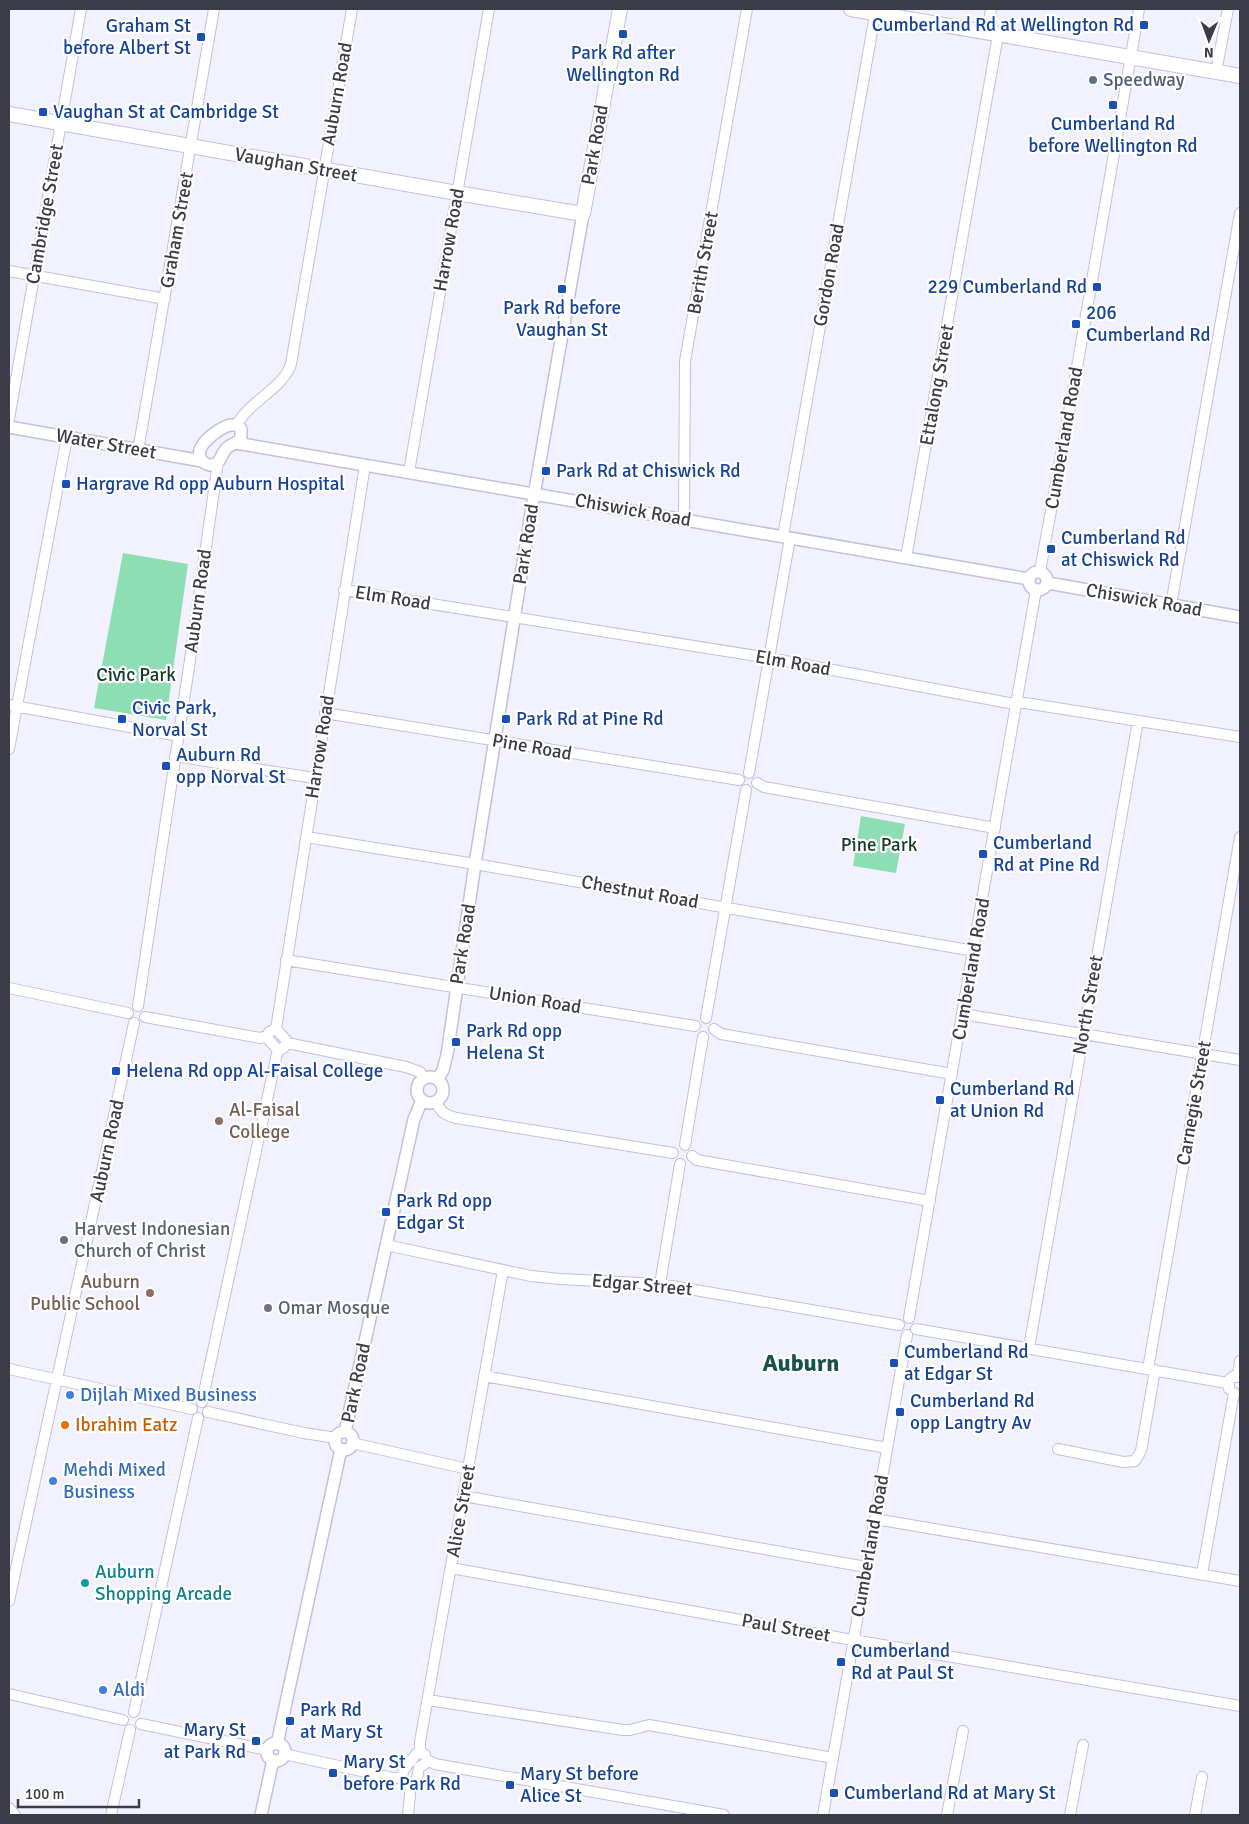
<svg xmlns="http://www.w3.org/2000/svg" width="1249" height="1824" viewBox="0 0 1249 1824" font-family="Signika,sans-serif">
<rect width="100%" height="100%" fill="#f2f1ff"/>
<path fill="#8edeb4" d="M123,553l65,11 -22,156 -72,-12z
M861,816l44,8 -9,49 -43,-7z"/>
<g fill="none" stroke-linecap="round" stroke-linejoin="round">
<g stroke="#c3bfe0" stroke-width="12">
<path id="minor" d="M987,33l4,-24
M1216,72l12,-63
M9,271l156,28
M9,419l72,-410
M237,425c12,-24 46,-36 54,-61l61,-355
M138,451l76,-442
M409,472l80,-463
M684,519l1,-158 62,-352
M783,536l93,-527
M906,558l92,-523
M1040,571l36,-198 63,-364
M344,590l425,68 240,45h16l215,34
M1171,605l69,-392
M9,705l170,31
M325,713l414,67
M9,749l58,-312
M175,756l139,22
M749,773l41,-235
M757,783l7,4 231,41
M306,837l169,27 499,87
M286,960l409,66
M9,988l119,25
M138,1006l52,-346 28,-198
M963,1014l277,46
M145,1017l115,21 7,-2
M706,1018l40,-228
M276,1029l89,-564
M276,1029l10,11v5l-4,4 -6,-1 -9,-10 2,-6z
M714,1029l7,5 231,40
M287,1043l119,24 14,5 4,7
M436,1101c4,11 9,14 20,17l217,35
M685,1145l18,-108
M692,1156l5,4 233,41
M386,1245l145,31 29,3 100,5 239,41
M660,1284l20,-120
M909,1318l127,-728
M916,1329l311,54
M1029,1348l109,-627
M9,1369l183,40
M1148,1369l92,-532
M484,1376l403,72
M1238,1376l2,-15
M1229,1389v-9l5,-4 6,1
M202,1402l76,-353
M208,1412l96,21 32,5
M352,1443l116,26
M1058,1449l65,13 12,-1 6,-10 14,-81
M463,1496l403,71
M875,1519l365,62
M451,1568l396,71 393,67
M1202,1574l32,-181
M9,1601l125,-578
M9,1694l114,26
M428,1700l195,30h7l19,-5 184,33
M134,1712l64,-294
M141,1724l126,26
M420,1753v-11l83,-472
M284,1754l109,24h9
M427,1760l8,4 289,51
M402,1778c-1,-9 10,-17 14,-24l6,-1 3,2
M402,1778l3,4 9,1 3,-4 2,-12 6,-3 2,-4
M9,1808l6,7
M111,1815l19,-85
M408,1815l3,-32
M823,1815l84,-480
M947,1815l16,-84
M1070,1815l13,-70
M1195,1815l7,-38"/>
</g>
<g stroke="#c3bfe0" stroke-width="14">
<path id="tertiary" d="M230,425h7l4,4v10c-4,4 -9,5 -13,8 -6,4 -6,12 -11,16 -9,6 -20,-3 -17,-13 3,-10 20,-22 30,-25z
M9,427l193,34
M236,443l793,136
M1029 581a9 9 0 1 1 18 0a9 9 0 1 1-18 0Z
M1048,583l192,34
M417 1090a13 13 0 1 1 26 0a13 13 0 1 1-26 0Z
M438,1079l5,-9 4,-15 28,-191 57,-357 51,-293
M345,1432l69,-313 8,-19
M335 1441a9 9 0 1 1 18 0a9 9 0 1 1-18 0Z
M267 1752a9 9 0 1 1 18 0a9 9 0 1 1-18 0Z
M277,1744l64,-295
M261,1815l12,-55"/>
</g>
<g stroke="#c3bfe0" stroke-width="16">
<path id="secondary" d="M851,9l389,67
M9,114l448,79 126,21 37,-205"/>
</g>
<use href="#minor" stroke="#fff" stroke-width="10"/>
<use href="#tertiary" stroke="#fff" stroke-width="11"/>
<use href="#secondary" stroke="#fff" stroke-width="14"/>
</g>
<g fill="#1a4fb4" stroke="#fff" stroke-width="2">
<rect x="1139" y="20" width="10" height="10" rx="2.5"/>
<rect x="618" y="29" width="10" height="10" rx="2.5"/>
<rect x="196" y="32" width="10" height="10" rx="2.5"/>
<rect x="1108" y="100" width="10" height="10" rx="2.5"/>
<rect x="38" y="107" width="10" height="10" rx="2.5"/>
<rect x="1092" y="282" width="10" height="10" rx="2.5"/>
<rect x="557" y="284" width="10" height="10" rx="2.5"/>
<rect x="1071" y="319" width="10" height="10" rx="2.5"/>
<rect x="541" y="466" width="10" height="10" rx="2.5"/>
<rect x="61" y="479" width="10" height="10" rx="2.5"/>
<rect x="1046" y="544" width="10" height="10" rx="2.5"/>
<rect x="117" y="714" width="10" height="10" rx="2.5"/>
<rect x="501" y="714" width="10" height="10" rx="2.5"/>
<rect x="161" y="761" width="10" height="10" rx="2.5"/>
<rect x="978" y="849" width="10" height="10" rx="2.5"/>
<rect x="451" y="1037" width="10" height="10" rx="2.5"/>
<rect x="111" y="1066" width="10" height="10" rx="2.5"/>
<rect x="935" y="1095" width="10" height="10" rx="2.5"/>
<rect x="381" y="1207" width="10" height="10" rx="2.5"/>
<rect x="889" y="1358" width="10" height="10" rx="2.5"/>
<rect x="895" y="1407" width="10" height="10" rx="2.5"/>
<rect x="836" y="1657" width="10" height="10" rx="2.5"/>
<rect x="285" y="1716" width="10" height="10" rx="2.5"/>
<rect x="251" y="1736" width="10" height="10" rx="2.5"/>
<rect x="328" y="1768" width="10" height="10" rx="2.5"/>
<rect x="505" y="1780" width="10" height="10" rx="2.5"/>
<rect x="829" y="1788" width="10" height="10" rx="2.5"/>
</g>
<circle fill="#5c6f8a" stroke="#fff" stroke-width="2" cx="1093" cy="80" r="5"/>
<g fill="#8d6e63" stroke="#fff" stroke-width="2">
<circle cx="219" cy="1121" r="5"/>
<circle cx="150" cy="1293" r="5"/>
</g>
<g fill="#6b7280" stroke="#fff" stroke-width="2">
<circle cx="64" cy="1240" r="5"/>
<circle cx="268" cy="1308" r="5"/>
</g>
<g fill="#3f7fe0" stroke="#fff" stroke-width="2">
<circle cx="70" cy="1395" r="5"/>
<circle cx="53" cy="1481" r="5"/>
<circle cx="103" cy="1690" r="5"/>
</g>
<circle fill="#e8710a" stroke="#fff" stroke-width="2" cx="65" cy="1425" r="5"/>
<circle fill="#0f9aa8" stroke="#fff" stroke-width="2" cx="85" cy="1583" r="5"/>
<g text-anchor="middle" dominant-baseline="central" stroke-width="4.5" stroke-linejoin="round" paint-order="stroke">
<g font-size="19" fill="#164399" stroke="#fff" text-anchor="start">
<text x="1134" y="25" text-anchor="end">Cumberland Rd at Wellington Rd</text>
<text x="191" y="26" text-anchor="end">Graham St<tspan x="191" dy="22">before Albert St</tspan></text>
<text x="623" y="53" text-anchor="middle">Park Rd after<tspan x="623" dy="22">Wellington Rd</tspan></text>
<text x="53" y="112">Vaughan St at Cambridge St</text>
<text x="1113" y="124" text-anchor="middle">Cumberland Rd<tspan x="1113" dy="22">before Wellington Rd</tspan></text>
<text x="1087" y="287" text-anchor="end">229 Cumberland Rd</text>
<text x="562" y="308" text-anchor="middle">Park Rd before<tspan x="562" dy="22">Vaughan St</tspan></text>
<text x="1086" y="313">206<tspan x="1086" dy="22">Cumberland Rd</tspan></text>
<text x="556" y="471">Park Rd at Chiswick Rd</text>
<text x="76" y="484">Hargrave Rd opp Auburn Hospital</text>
<text x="1061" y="538">Cumberland Rd<tspan x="1061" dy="22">at Chiswick Rd</tspan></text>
<text x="132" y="708">Civic Park,<tspan x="132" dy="22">Norval St</tspan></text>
<text x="516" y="719">Park Rd at Pine Rd</text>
<text x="176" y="755">Auburn Rd<tspan x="176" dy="22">opp Norval St</tspan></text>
<text x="993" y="843">Cumberland<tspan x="993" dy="22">Rd at Pine Rd</tspan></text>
<text x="466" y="1031">Park Rd opp<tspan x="466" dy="22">Helena St</tspan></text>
<text x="126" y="1071">Helena Rd opp Al-Faisal College</text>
<text x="950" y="1089">Cumberland Rd<tspan x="950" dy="22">at Union Rd</tspan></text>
<text x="396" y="1201">Park Rd opp<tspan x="396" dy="22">Edgar St</tspan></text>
<text x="904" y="1352">Cumberland Rd<tspan x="904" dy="22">at Edgar St</tspan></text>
<text x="910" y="1401">Cumberland Rd<tspan x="910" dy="22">opp Langtry Av</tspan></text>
<text x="851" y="1651">Cumberland<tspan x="851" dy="22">Rd at Paul St</tspan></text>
<text x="300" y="1710">Park Rd<tspan x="300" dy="22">at Mary St</tspan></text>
<text x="246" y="1730" text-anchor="end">Mary St<tspan x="246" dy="22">at Park Rd</tspan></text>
<text x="343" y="1762">Mary St<tspan x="343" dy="22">before Park Rd</tspan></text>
<text x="520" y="1774">Mary St before<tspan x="520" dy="22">Alice St</tspan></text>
<text x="844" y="1793">Cumberland Rd at Mary St</text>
</g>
<g font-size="19" fill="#4e5e75" stroke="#fff" text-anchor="start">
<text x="1103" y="80">Speedway</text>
</g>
<g font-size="19" fill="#3c3b48" stroke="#fff">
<text transform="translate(337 94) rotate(-80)">Auburn Road</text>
<text transform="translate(595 145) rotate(-80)">Park Road</text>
<text transform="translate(296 165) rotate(10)">Vaughan Street</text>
<text transform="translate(45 214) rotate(-80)">Cambridge Street</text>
<text transform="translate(177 230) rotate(-80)">Graham Street</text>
<text transform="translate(449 240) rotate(-80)">Harrow Road</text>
<text transform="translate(703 263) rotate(-80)">Berith Street</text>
<text transform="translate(829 275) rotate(-80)">Gordon Road</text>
<text transform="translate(937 385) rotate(-80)">Ettalong Street</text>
<text transform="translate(1064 438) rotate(-80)">Cumberland Road</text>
<text transform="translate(106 444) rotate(10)">Water Street</text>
<text transform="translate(633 510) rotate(10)">Chiswick Road</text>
<text transform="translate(526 544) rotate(-81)">Park Road</text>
<text transform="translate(393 598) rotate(9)">Elm Road</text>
<text transform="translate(1144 600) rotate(10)">Chiswick Road</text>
<text transform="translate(198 601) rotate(-82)">Auburn Road</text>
<text transform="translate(793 663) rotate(10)">Elm Road</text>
<text transform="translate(320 747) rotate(-81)">Harrow Road</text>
<text transform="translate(532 747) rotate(10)">Pine Road</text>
<text transform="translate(640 892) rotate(10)">Chestnut Road</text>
<text transform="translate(463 944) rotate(-81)">Park Road</text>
<text transform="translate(971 969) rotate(-80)">Cumberland Road</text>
<text transform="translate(535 1000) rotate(9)">Union Road</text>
<text transform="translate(1088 1005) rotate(-80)">North Street</text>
<text transform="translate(1194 1103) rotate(-80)">Carnegie Street</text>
<text transform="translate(107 1151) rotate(-78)">Auburn Road</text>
<text transform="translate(642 1285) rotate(5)">Edgar Street</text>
<text transform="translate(356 1383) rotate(-78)">Park Road</text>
<text transform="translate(461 1511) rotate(-80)">Alice Street</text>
<text transform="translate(870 1546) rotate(-80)">Cumberland Road</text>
<text transform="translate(786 1628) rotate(10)">Paul Street</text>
</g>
<g font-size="19" fill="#123c29" stroke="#fff">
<text x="136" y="675">Civic Park</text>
<text x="879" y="845">Pine Park</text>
</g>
<g font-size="19" fill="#785e54" stroke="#fff" text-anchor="start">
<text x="229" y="1110">Al-Faisal<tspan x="229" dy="22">College</tspan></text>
<text x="140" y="1282" text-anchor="end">Auburn<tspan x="140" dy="22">Public School</tspan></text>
</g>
<g font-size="19" fill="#5b616d" stroke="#fff" text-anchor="start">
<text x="74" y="1229">Harvest Indonesian<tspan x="74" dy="22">Church of Christ</tspan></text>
<text x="278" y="1308">Omar Mosque</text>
</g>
<g font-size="19" fill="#366cbe" stroke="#fff" text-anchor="start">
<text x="80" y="1395">Dijlah Mixed Business</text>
<text x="63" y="1470">Mehdi Mixed<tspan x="63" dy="22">Business</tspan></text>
<text x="113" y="1690">Aldi</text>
</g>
<g font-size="19" fill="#c56008" stroke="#fff" text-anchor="start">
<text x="75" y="1425">Ibrahim Eatz</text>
</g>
<g font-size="19" fill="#0d838f" stroke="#fff" text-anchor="start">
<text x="95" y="1572">Auburn<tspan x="95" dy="22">Shopping Arcade</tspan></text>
</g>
<g font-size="24" font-weight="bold" fill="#195249" stroke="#fff">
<text x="801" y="1363">Auburn</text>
</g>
</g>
<rect width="1249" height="1824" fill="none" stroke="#3c3b48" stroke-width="20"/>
<g transform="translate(1209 40) rotate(181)" stroke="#ffffff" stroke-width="4" paint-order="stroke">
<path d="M0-4L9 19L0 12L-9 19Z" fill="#3c3b48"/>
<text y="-8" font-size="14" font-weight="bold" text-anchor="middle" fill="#3c3b48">N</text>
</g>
<path d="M18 1799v8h121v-8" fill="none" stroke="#3c3b48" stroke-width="2.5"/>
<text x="25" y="1799" font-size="15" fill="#3c3b48" stroke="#ffffff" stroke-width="4" paint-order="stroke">100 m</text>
</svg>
